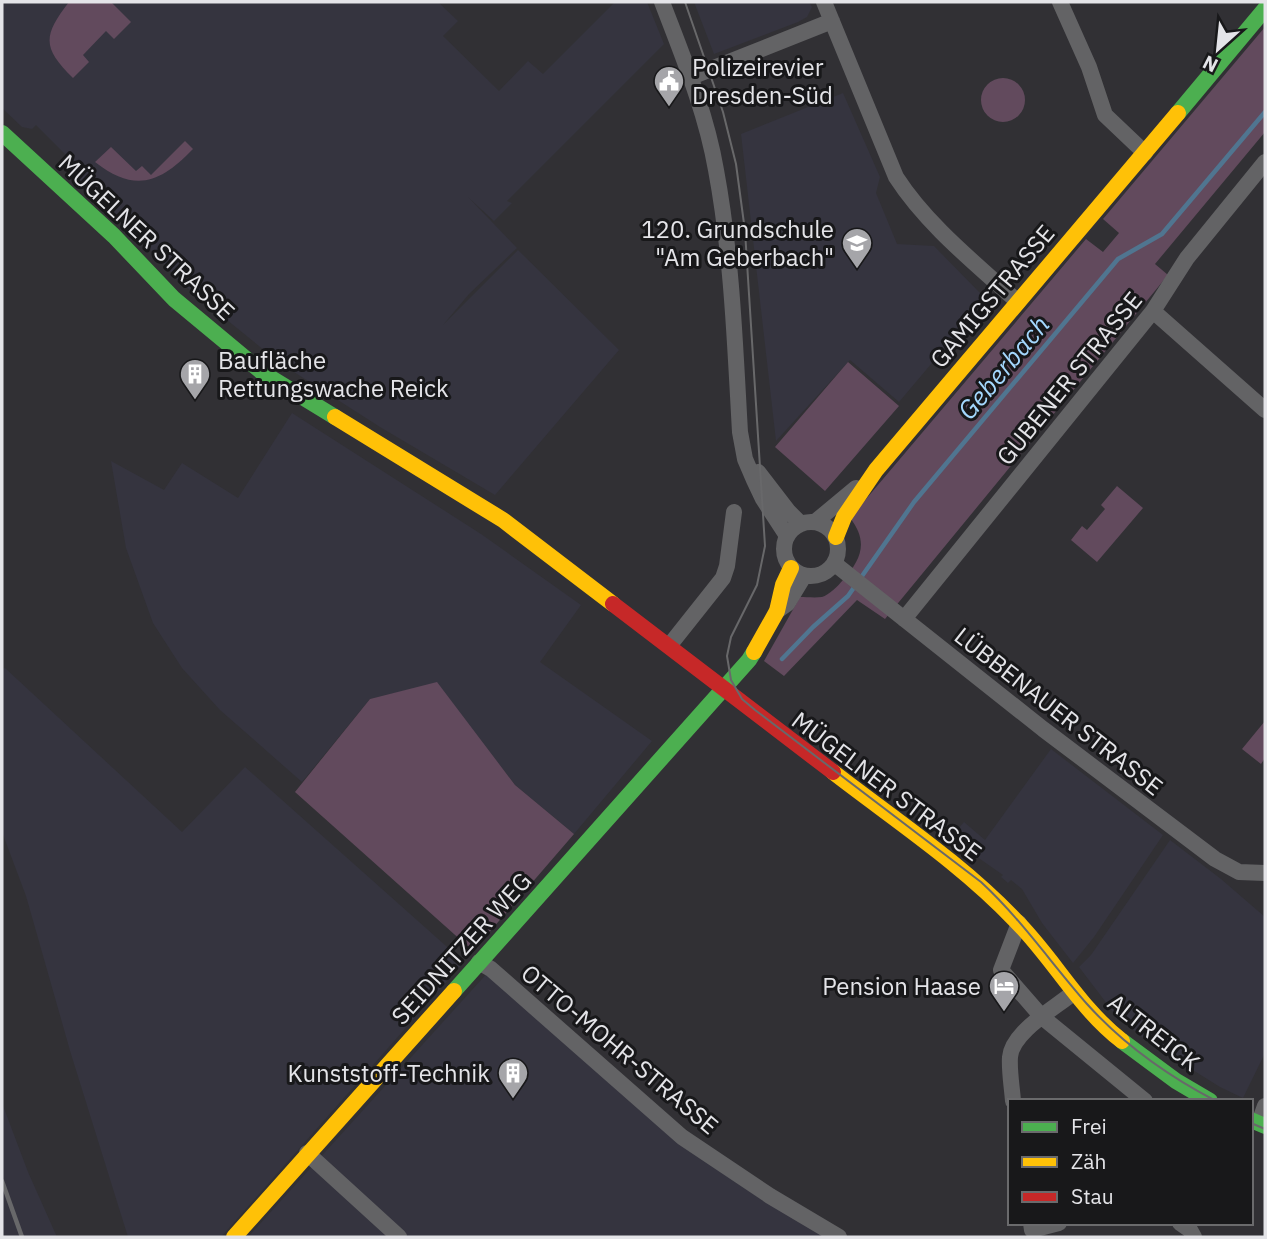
<svg xmlns="http://www.w3.org/2000/svg" width="1267" height="1239" viewBox="0 0 1267 1239" font-family="'IBM Plex Sans',sans-serif">
<rect width="100%" height="100%" fill="#313034"/>
<path fill="#35343f" d="M2,2h436l20,19 -15,15 56,55 29,-30 15,13 72,-72h32l17,42 -157,157 5,2 -18,18 -26,-24 49,51 -48,46 -26,31 75,-75 101,100 -124,145 -115,-68 -100,-64 -101,-82 -23,-26 -76,-75 -6,-17 -38,-38 -4,4 -10,-2 -20,-19z
M694,2h115l3,5 -5,10 -9,5 -84,32z
M843,93l37,84 -4,16 21,51 37,2 46,47 1,12 -82,97 -49,-42 -74,81 -35,-307z
M292,413l189,121 100,71 -41,57 112,79 -78,93 -59,-49 -78,-102 -67,16 -68,83 -82,-72 -38,-42 -29,-45 -27,-75 -15,-87 53,29 18,-27 56,35z
M5,668l177,164 63,-65 219,195 -243,275h-93l-57,-183 -45,-158 -24,-64v-163z
M1051,749l112,86 -69,102 -21,26 -31,-40 -20,-34 -11,-9 -3,3 -7,-6 2,-2 -53,-37 14,-16 21,18z
M1170,840l51,39 44,38v136l-22,45 -23,-11 -72,-45 -34,-29 -35,-46 12,-12z
M491,969l191,168 157,100h-591z
M2,1103l26,69 29,65h-55z"/>
<path fill="#624a5d" d="M69,2h42l20,20 -17,17 -8,-8 -23,24 6,7 -16,16c-30,-30 -31,-41 -4,-76z
M1265,27v105l-110,132 13,11 -283,344 -28,-19 -73,76 -20,-15 36,-64c6,0 15,1 22,0 7,-2 16,-11 21,-17 18,-20 26,-38 7,-62l236,-279 17,13 16,-19 -16,-14z
M981 100a22 22 0 1 1 44 0a22 22 0 1 1-44 0Z
M185,141l8,8c-32,33 -57,45 -98,13l16,-15 25,24 6,-5 9,9z
M848,362l51,44 -74,85 -50,-44z
M1117,486l26,22 -46,54 -26,-22 11,-14 5,4 18,-21 -4,-4z
M437,682l78,103 59,49 -101,117 -178,-159 75,-93z
M1265,721v37l-4,6 -19,-15z"/>
<g fill="none" stroke-linecap="round" stroke-linejoin="round">
<path stroke="#507590" stroke-width="4.5" d="M782,659l31,-32 35,-31 66,-94 204,-243 44,-25 103,-122"/>
<path stroke="#636365" stroke-width="16" d="M662,2c21,55 44,110 54,168 16,86 19,175 24,262l5,27 9,21 9,19 24,37
M824,2l72,175c31,48 79,86 122,125
M1060,2l29,65 16,48 40,38
M691,77l141,-56
M1153,311l112,99
M758,472l30,39 13,13
M784 549a27 27 0 1 1 54 0a27 27 0 1 1-54 0Z
M815,522l41,-34
M835,564l208,165 172,130 24,13 26,1
M777,611l10,-7 17,-28
M904,619l249,-308 34,-53 78,-96
M669,646l54,-68 4,-12 7,-54
M1019,923l-18,47 41,47 103,84
M479,962l12,7 191,168 88,59 69,41
M1013,1101c-1,-14 -4,-30 -3,-44 2,-25 45,-49 63,-64
M1259,1123l6,-17
M307,1153l92,84
M1031,1223l1,7 27,-7
M1180,1223l10,7 4,7"/>
<path stroke="#4caf50" stroke-width="16" d="M1178,113l87,-104
M2,133l112,103 60,63 89,74 72,44
M454,991l295,-331 5,-8
M1122,1041l54,40 34,20
M1251,1120l14,6"/>
<path stroke="#ffc107" stroke-width="16" d="M335,417l168,103 110,84
M836,537l8,-20 32,-47 302,-357
M754,652l23,-41 6,-26 8,-17
M833,772c62,48 129,92 183,149 38,38 63,87 106,120
M234,1237l220,-246"/>
<path stroke="#c62828" stroke-width="16" d="M613,604l220,168"/>
<path stroke="#68686a" stroke-width="2" d="M685,2l38,110 13,52 9,67 20,315 -8,39 -26,52 -4,19 4,24 11,19 13,11 226,172c40,37 70,81 106,122 36,40 81,72 129,97
M1251,1123l14,6"/>
<path stroke="#68686a" stroke-width="4.5" d="M2,1181l20,56"/>
</g>
<defs>
<g id="civic-pin" transform="scale(1.575)"><path d="M0 17L-7.5 6A9.5 9.5 0 1 1 7.5 6Z" fill="#a5a5a9" stroke="#18181a"/><path d="M-.6-6.5H3V-4.5H.6V-3L4-1V1h2V6H-6V1h2V-1L-.6-3ZM-1.2 2.5V6h2.4V2.5Z" fill="#fff"/></g>
<g id="school-pin" transform="scale(1.575)"><path d="M0 17L-7.5 6A9.5 9.5 0 1 1 7.5 6Z" fill="#a5a5a9" stroke="#18181a"/><path d="M0-5L7-2L0 1L-7-2ZM-4 1L0 2.5L4 1V4Q0 6-4 4Z" fill="#fff"/></g>
<g id="building-pin" transform="scale(1.575)"><path d="M0 17L-7.5 6A9.5 9.5 0 1 1 7.5 6Z" fill="#a5a5a9" stroke="#18181a"/><path d="M-4-6H4V6H1V3H-1V6H-4ZM-2.5-4.3h1.7v1.8h-1.7ZM.8-4.3h1.7v1.8H.8ZM-2.5-1h1.7V.8h-1.7ZM.8-1h1.7V.8H.8Z" fill="#fff"/></g>
<g id="hotel-pin" transform="scale(1.575)"><path d="M0 17L-7.5 6A9.5 9.5 0 1 1 7.5 6Z" fill="#a5a5a9" stroke="#18181a"/><path d="M-6-4.5h1.5V1H6V5H4.5V3h-9V5H-6ZM-4 0a1.8 1.8 0 1 1 3.6 0ZM.5 0V-2.5h3Q6-2.5 6 0Z" fill="#fff"/></g>
</defs>
<g fill-rule="evenodd">
<use href="#civic-pin" x="669" y="81"/>
<use href="#school-pin" x="857" y="243"/>
<use href="#building-pin" x="195" y="374"/>
<use href="#hotel-pin" x="1004" y="986"/>
<use href="#building-pin" x="513" y="1073"/>
</g>
<g text-anchor="middle" dominant-baseline="central" stroke-width="6" stroke-linejoin="round" paint-order="stroke">
<g font-size="24" fill="#e4e4e8" stroke="#18181a" text-anchor="end">
<text x="692" y="67" text-anchor="start">Polizeirevier<tspan x="692" dy="28">Dresden-Süd</tspan></text>
<text x="834" y="229">120. Grundschule<tspan x="834" dy="28">"Am Geberbach"</tspan></text>
<text x="218" y="360" text-anchor="start">Baufläche<tspan x="218" dy="28">Rettungswache Reick</tspan></text>
<text x="981" y="986">Pension Haase</text>
<text x="490" y="1073">Kunststoff-Technik</text>
</g>
<g font-size="24" fill="#e4e4e8" stroke="#18181a">
<text transform="translate(147 237) rotate(43)">MÜGELNER STRASSE</text>
<text transform="translate(992 296) rotate(-50)">GAMIGSTRASSE</text>
<text transform="translate(1069 378) rotate(-51)">GUBENER STRASSE</text>
<text transform="translate(1059 711) rotate(38)">LÜBBENAUER STRASSE</text>
<text transform="translate(887 786) rotate(37)">MÜGELNER STRASSE</text>
<text transform="translate(461 948) rotate(-48)">SEIDNITZER WEG</text>
<text transform="translate(1154 1032) rotate(38)">ALTREICK</text>
<text transform="translate(620 1049) rotate(40)">OTTO-MOHR-STRASSE</text>
</g>
<g font-size="26" font-style="italic" fill="#a4d8fe" stroke="#18181a">
<text transform="translate(1003 367) rotate(-50)">Geberbach</text>
</g>
</g>
<rect width="1267" height="1239" fill="none" stroke="#e4e4e8" stroke-width="7"/>
<rect x="1008" y="1099" width="245" height="126" fill="#18181a" stroke="#6a6a6c" stroke-width="2"/>
<rect x="1022" y="1122" width="35" height="10" fill="#4caf50" stroke="#6a6a6c" stroke-width="2"/>
<text x="1071" y="1134" font-size="21" fill="#e4e4e8">Frei</text>
<rect x="1022" y="1157" width="35" height="10" fill="#ffc107" stroke="#6a6a6c" stroke-width="2"/>
<text x="1071" y="1169" font-size="21" fill="#e4e4e8">Zäh</text>
<rect x="1022" y="1192" width="35" height="10" fill="#c62828" stroke="#6a6a6c" stroke-width="2"/>
<text x="1071" y="1204" font-size="21" fill="#e4e4e8">Stau</text>
<g transform="translate(1218 49) rotate(207)" stroke="#18181a" stroke-width="5" paint-order="stroke">
<path d="M0-5L12 26L0 18L-12 26Z" fill="#e4e4e8"/>
<text y="-10" font-size="19" font-weight="bold" text-anchor="middle" fill="#e4e4e8">N</text>
</g>
</svg>
